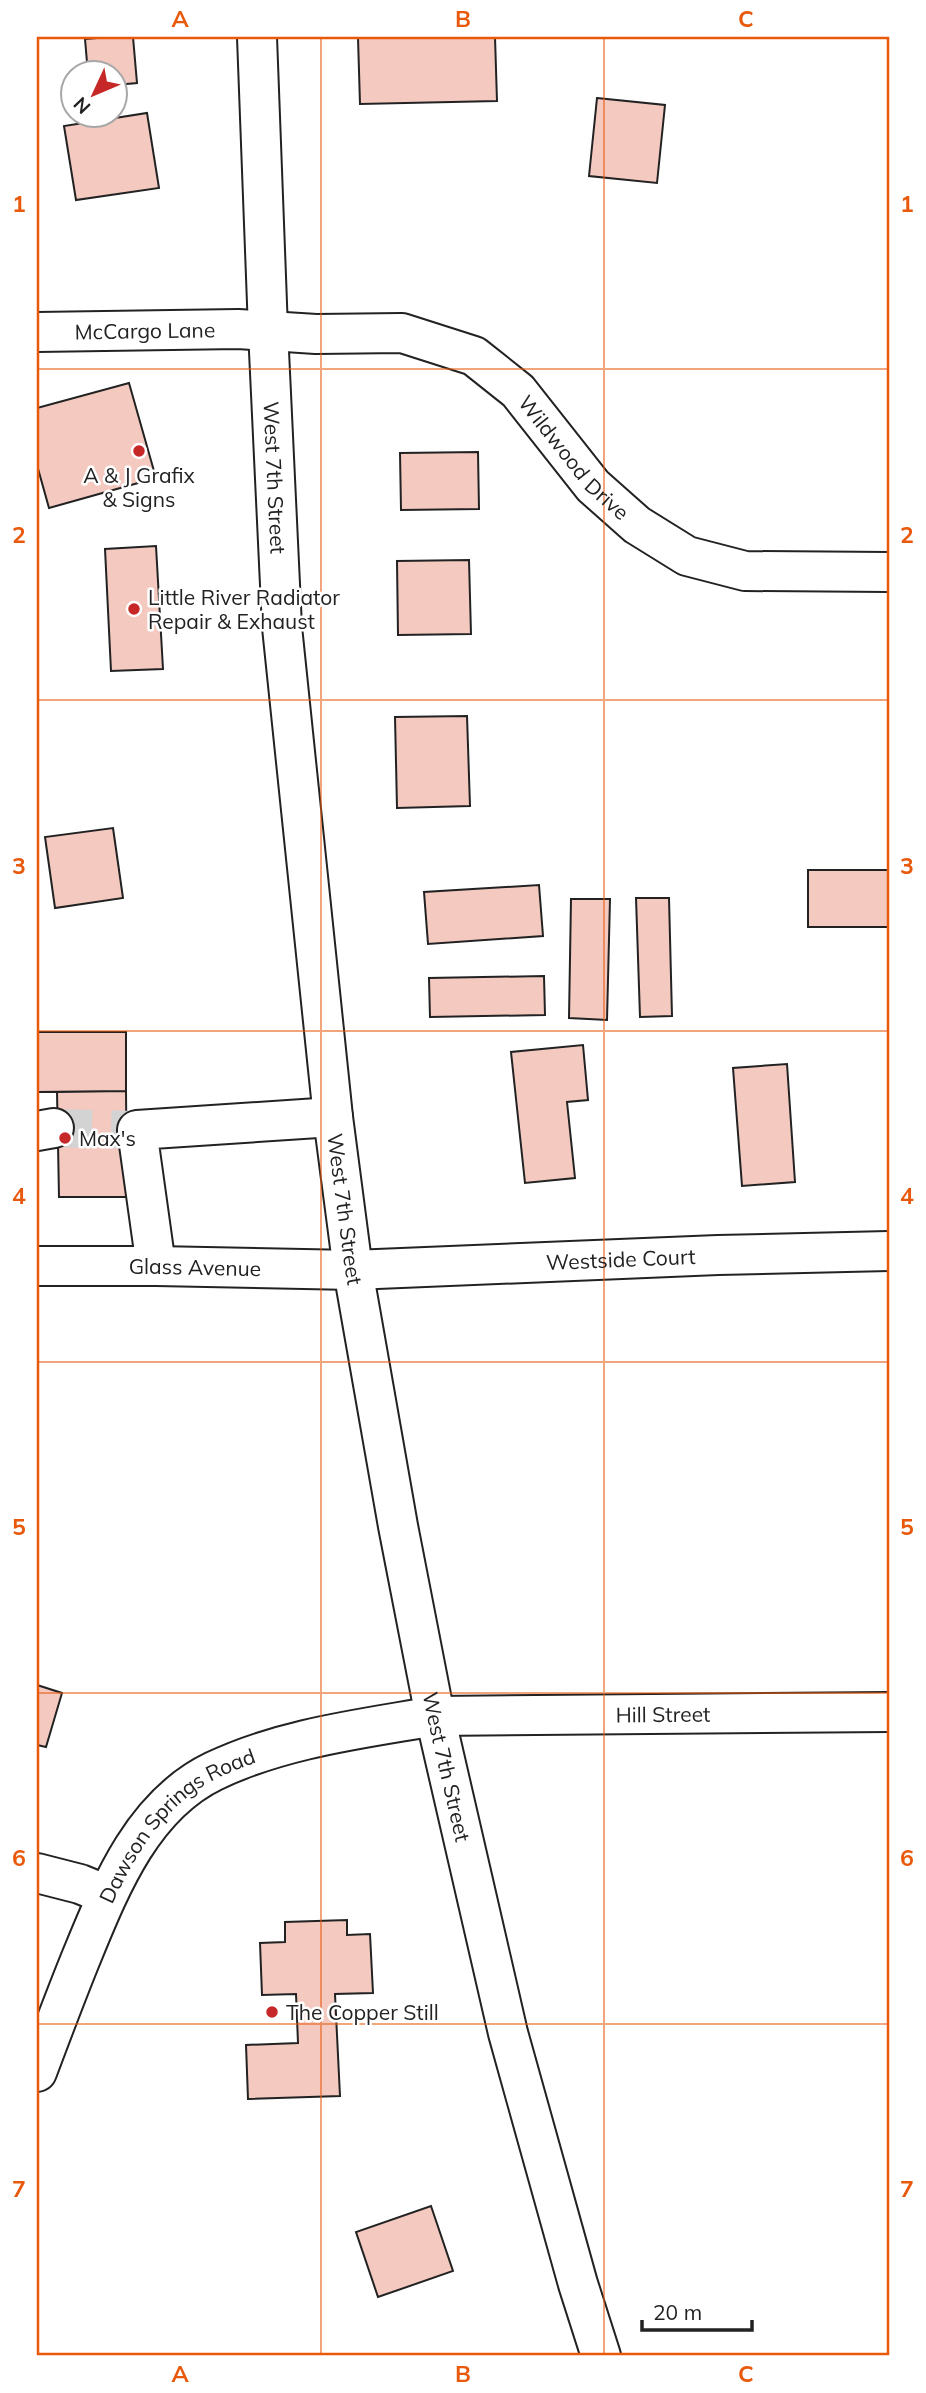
<svg xmlns="http://www.w3.org/2000/svg" width="926" height="2393" viewBox="0 0 926 2393" font-family="Mulish,sans-serif">
<rect width="100%" height="100%" fill="#fff"/>
<path fill="#f3c9c0" stroke="#222" stroke-width="2" d="M110,37h23l4,46 -21,2v-11h-28l-3,-35z
M416,37h79l2,64 -137,3 -2,-66z
M597,98l68,7 -8,78 -68,-7z
M147,113l12,75 -83,12 -12,-74z
M129,383l27,95 -107,30 -12,-43v-57z
M478,452l1,57 -78,1 -1,-57z
M156,546l7,123 -52,2 -6,-122z
M469,560l2,74 -73,1 -1,-74z
M467,716l3,90 -73,2 -2,-91z
M113,828l10,70 -68,10 -10,-71z
M808,870h81v57h-81z
M539,885l4,51 -115,8 -4,-52z
M636,898h33l3,118 -32,1z
M571,899h39l-3,121 -38,-2z
M544,976l1,39 -115,2 -1,-39z
M37,1032h89v59l-89,1z
M583,1045l5,55 -21,2 8,76 -50,5 -14,-131z
M787,1064l8,118 -53,4 -9,-118z
M126,1091l1,106h-68l-2,-105z
M37,1685l25,8 -16,54 -9,-2z
M347,1920v15l23,-1 3,59 -38,1 5,102 -92,3 -2,-54 52,-2 -2,-49 -34,1 -2,-52 25,-1v-20z
M431,2206l22,65 -75,26 -22,-65z"/>
<g fill="none" stroke-linecap="round" stroke-linejoin="round">
<path stroke="#d3d3d3" stroke-width="38" stroke-dasharray="38 19" stroke-linecap="butt" d="M54,1128l83,2"/>
<g stroke="#222" stroke-width="42">
<g id="minor">
<path id="s1" d="M37,332l201,-3 78,5 86,-1 72,23 44,35 75,95 44,39 50,31 58,15 144,1"/>
<path d="M37,1131l17,-3"/>
<path id="s2" d="M37,1266h119l197,4 365,-15 171,-4"/>
<path d="M156,1266l-19,-136 196,-13"/>
<path id="s3" d="M435,1716l454,-4"/>
<path d="M37,1873l43,11 27,11"/>
</g>
</g>
<g stroke="#222" stroke-width="42">
<g id="major">
<path id="s4" d="M257,37l11,293 14,297 51,490 20,153 45,256 37,190 73,317 70,251 23,72"/>
<path id="s5" d="M37,2072c15,-40 30,-80 46,-119 28,-68 60,-148 131,-182 69,-33 147,-42 221,-55"/>
</g>
</g>
<use href="#minor" stroke="#fff" stroke-width="38"/>
<use href="#major" stroke="#fff" stroke-width="38"/>
</g>
<path fill="none" stroke="#e8590c" stroke-width="2" stroke-opacity="0.55" d="M321,37v2319M604,37v2319M37,369h852M37,700h852M37,1031h852M37,1362h852M37,1693h852M37,2024h852"/>
<g fill="#c62828" stroke="#fff" stroke-width="2.5">
<circle cx="139" cy="451" r="7"/>
<circle cx="134" cy="609" r="7"/>
<circle cx="65" cy="1138" r="7"/>
<circle cx="272" cy="2012" r="7"/>
</g>
<g text-anchor="middle" dominant-baseline="central" stroke-width="5" stroke-linejoin="round" paint-order="stroke">
<g font-size="21" fill="#222" stroke="#fff">
<text stroke="none"><textPath href="#s1" startOffset="108">McCargo Lane</textPath></text>
<text stroke="none"><textPath href="#s1" startOffset="584">Wildwood Drive</textPath></text>
<text stroke="none"><textPath href="#s4" startOffset="441">West 7th Street</textPath></text>
<text stroke="none"><textPath href="#s4" startOffset="1176">West 7th Street</textPath></text>
<text stroke="none"><textPath href="#s2" startOffset="584">Westside Court</textPath></text>
<text stroke="none"><textPath href="#s2" startOffset="158">Glass Avenue</textPath></text>
<text stroke="none"><textPath href="#s3" startOffset="228">Hill Street</textPath></text>
<text stroke="none"><textPath href="#s4" startOffset="1743">West 7th Street</textPath></text>
<text stroke="none"><textPath href="#s5" startOffset="292">Dawson Springs Road</textPath></text>
</g>
<g font-size="21" fill="#222" stroke="#fff" text-anchor="start">
<text x="139" y="475" text-anchor="middle">A &amp; J Grafix<tspan x="139" dy="24">&amp; Signs</tspan></text>
<text x="148" y="597">Little River Radiator<tspan x="148" dy="24">Repair &amp; Exhaust</tspan></text>
<text x="79" y="1138">Max's</text>
<text x="286" y="2012">The Copper Still</text>
</g>
</g>
<rect width="926" height="2393" fill="none" stroke="#ffffff" stroke-width="77"/>
<g transform="translate(94 94) rotate(226)"><circle r="33" fill="#ffffff" stroke="#a7a7a7" stroke-width="2"/>
<path d="M0-5L12 26L0 18L-12 26Z" fill="#c62828"/>
<text y="-10" font-size="19" font-weight="bold" text-anchor="middle" fill="#222222">N</text>
</g>
<path d="M642 2320v10h110v-10" fill="none" stroke="#222222" stroke-width="3.5"/>
<text x="653" y="2320" font-size="21" fill="#222222" stroke="#ffffff" stroke-width="5" paint-order="stroke">20 m</text>
<rect x="38" y="38" width="850" height="2316" fill="none" stroke="#e8590c" stroke-width="2.5"/>
<g font-size="23" text-anchor="middle" font-weight="bold" fill="#e8590c">
<text x="180" y="27">A</text>
<text x="463" y="27">B</text>
<text x="746" y="27">C</text>
<text x="19" y="212">1</text>
<text x="907" y="212">1</text>
<text x="19" y="543">2</text>
<text x="907" y="543">2</text>
<text x="19" y="874">3</text>
<text x="907" y="874">3</text>
<text x="19" y="1204">4</text>
<text x="907" y="1204">4</text>
<text x="19" y="1535">5</text>
<text x="907" y="1535">5</text>
<text x="19" y="1866">6</text>
<text x="907" y="1866">6</text>
<text x="19" y="2197">7</text>
<text x="907" y="2197">7</text>
<text x="180" y="2382">A</text>
<text x="463" y="2382">B</text>
<text x="746" y="2382">C</text>
</g>
</svg>
